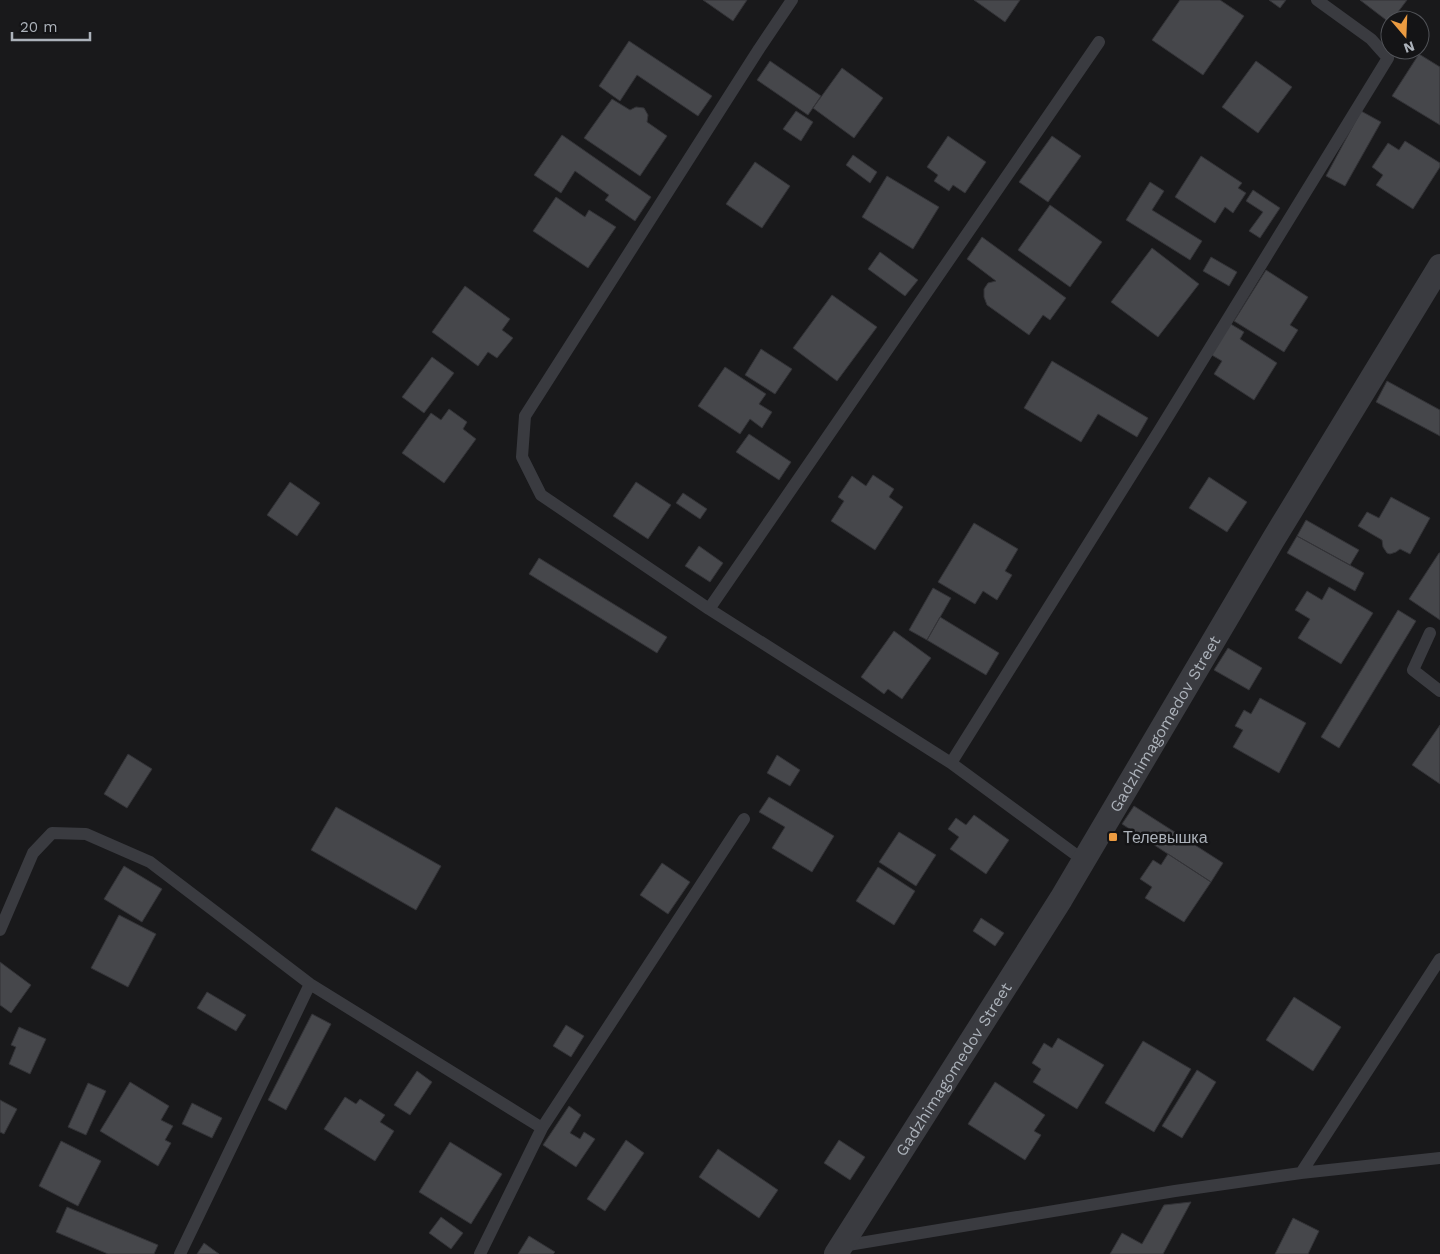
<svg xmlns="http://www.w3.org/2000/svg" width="1440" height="1254" viewBox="0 0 1440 1254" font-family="'Work Sans',sans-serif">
<rect width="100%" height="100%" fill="#19191b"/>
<path fill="#46474b" stroke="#333337" d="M703,0h44l-14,21z
M974,0h46l-15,22z
M1180,0h40l24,16 -41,59 -51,-35z
M1269,0h17l-6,8z
M1360,0h47l-15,20h-2v3z
M629,41l83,55 -14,20 -61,-41 -17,26 -21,-15z
M1419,54l21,13v58l-48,-29z
M770,61l51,35 -13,19 -51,-35z
M1256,61l36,26 -34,46 -36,-26z
M842,68l41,30 -29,40 -41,-30z
M612,99l18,11 6,-3 8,1 4,7 -1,7 20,14 -27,40 -56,-38z
M796,111l17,11 -12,19 -18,-12z
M1361,111l20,11 -36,64 -19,-10z
M562,135l89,62 -16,24 -30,-21 4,-5 -34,-24 -14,22 -27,-18z
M948,136l38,26 -21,31 -12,-8 -4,6 -15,-10 4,-6 -11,-8z
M1052,136l29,20 -33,46 -29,-20z
M1405,141l35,22v4l-27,42 -37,-24 7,-10 -11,-8 16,-24 11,7z
M853,155l24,17 -7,11 -24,-18z
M1201,156l41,27 -4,5 8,5 -13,20 -8,-6 -10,16 -40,-26z
M755,162l35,24 -28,42 -36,-24z
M887,176l52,31 -26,42 -51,-32z
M1150,182l14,9 -12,19 50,31 -12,19 -64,-40z
M1253,190l27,18 -20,30 -11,-7 14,-19 -17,-11z
M556,197l29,20 4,-7 27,17 -28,41 -55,-37z
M1050,205l52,37 -32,45 -52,-37z
M982,237l84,61 -16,22 -7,-5 -14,20 -42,-30 -3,-8v-8l4,-6 8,-2 -29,-22z
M1152,248l47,36 -41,53 -47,-35z
M880,252l38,28 -13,16 -37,-27z
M1211,257l26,15 -8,14 -26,-15z
M1266,270l42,27 -18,28 8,5 -14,22 -50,-31z
M465,286l45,33 -8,11 11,8 -16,20 -9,-6 -10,14 -46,-34z
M832,295l45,32 -40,54 -44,-33z
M1229,323l15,9 -4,7 37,24 -23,37 -40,-26 8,-13 -12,-7z
M761,349l31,20 -17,25 -30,-19z
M432,357l22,16 -30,40 -22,-16z
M1052,361l96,57 -11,19 -39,-23 -17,28 -57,-34z
M725,367l41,27 -7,10 13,8 -10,16 -12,-9 -10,15 -42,-28z
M1387,381l53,29v26l-64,-34z
M449,409l18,13 -4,7 13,10 -32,44 -42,-30 29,-40 10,7z
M749,434l42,28 -12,18 -43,-28z
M873,475l21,14 -5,8 14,10 -28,43 -44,-29 13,-20 -6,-4 14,-21 14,10z
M1209,477l38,25 -20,30 -38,-24z
M290,482l30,21 -23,33 -30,-21z
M636,482l35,23 -23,34 -35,-23z
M683,493l24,16 -7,10 -24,-16z
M1391,497l39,21 -20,36 -10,-5 -4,3 -6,2 -3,-1 -4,-6 -1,-7 -24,-14 9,-14 12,6z
M1306,520l53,30 -9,15 -53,-29z
M974,523l44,26 -13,22 7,4 -15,25 -14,-9 -8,13 -37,-22z
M1297,536l67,37 -9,18 -68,-38z
M699,546l24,17 -13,19 -25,-16z
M1439,553h1v67l-31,-21z
M539,558l128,79 -10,16 -128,-79z
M1329,587l44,26 -32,51 -43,-26 12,-19 -15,-9 12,-19 15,9z
M933,588l18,10 -24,42 -18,-10z
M1398,610l18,11 -77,127 -18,-11z
M940,617l59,36 -13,22 -59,-35z
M894,631l37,27 -29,41 -14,-10 -4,5 -23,-17z
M1228,648l34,20 -13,22 -35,-20z
M1260,698l46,25 -27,50 -46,-26 10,-17 -8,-4 9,-16 7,4z
M1440,725v59l-28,-19z
M128,754l24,15 -25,39 -23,-14z
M777,755l23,15 -10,16 -23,-13z
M769,797l65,39 -22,36 -40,-24 13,-21 -26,-15z
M1134,806l89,57 -12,19 -89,-58z
M336,807l105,59 -25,44 -105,-60z
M974,815l35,25 -23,34 -36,-25 9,-12 -11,-8 8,-11 10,7z
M899,832l37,23 -20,31 -37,-24z
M1168,854l43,28 -27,40 -39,-24 7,-11 -12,-8 13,-19 8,5z
M662,863l28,19 -22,32 -28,-19z
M124,866l38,23 -20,33 -38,-23z
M878,867l37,24 -21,34 -38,-24z
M119,915l37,19 -28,53 -37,-19z
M981,918l23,15 -9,13 -22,-15z
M0,962l31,23 -20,28 -11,-8z
M207,992l39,23 -10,16 -39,-23z
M1294,997l47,30 -28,44 -47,-31z
M312,1014l19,10 -45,86 -18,-10z
M566,1025l18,11 -13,21 -18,-11z
M19,1027l27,12 -16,35 -21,-10 7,-17 -5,-2z
M1058,1038l46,27 -27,44 -44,-27 8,-13 -9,-6 12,-20 8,5z
M1143,1041l48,28 -37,63 -49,-29z
M1197,1070l19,12 -34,56 -20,-12z
M417,1071l15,11 -22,33 -16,-10z
M130,1082l39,24 -8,14 12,6 -8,14 6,3 -13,23 -58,-35z
M995,1082l50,33 -11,16 7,4 -16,25 -57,-36z
M88,1083l18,8 -20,44 -18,-8z
M345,1097l11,7 4,-5 25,16 -5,7 14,9 -19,30 -51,-32z
M0,1100l17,9 -13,25 -4,-2z
M192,1103l30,15 -10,20 -30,-14z
M569,1106l12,9 -11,18 10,6 4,-7 11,7 -19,28 -33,-22z
M626,1140l18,13 -39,58 -18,-12z
M839,1140l26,17 -15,23 -26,-17z
M61,1141l40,20 -23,45 -39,-20z
M450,1142l52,32 -31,50 -52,-32z
M718,1149l60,41 -19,28 -60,-41z
M1191,1202l-28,52h-53l12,-21 20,11 22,-39z
M67,1207l91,38 -4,9h-46l-52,-22z
M441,1217l22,16 -12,16 -22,-16z
M1293,1218l26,13 -11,23h-33z
M529,1236l26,16 -2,2h-35z
M204,1243l15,11h-22z"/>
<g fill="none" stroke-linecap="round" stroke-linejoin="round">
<path stroke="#3a3b40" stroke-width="12" d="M792,0l-33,49 -234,367 -3,41 19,38 168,114 242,154 132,97
M709,609l390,-567
M1430,633l-17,37 27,21
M951,763l208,-332 229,-373 -17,-19 -54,-39
M0,930l33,-77 19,-20 34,1 64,28 160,122 232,144 -62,126
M542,1128l202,-309
M1301,1173l139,-214
M842,1246l333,-55 126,-18 139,-15
M180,1254l130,-270"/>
<path stroke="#3a3b40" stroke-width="24" id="s1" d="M836,1254l225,-355 212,-359 167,-274"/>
</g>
<rect fill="#eb9b41" stroke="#141416" stroke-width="2" x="1108" y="832" width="10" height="10" rx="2.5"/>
<g text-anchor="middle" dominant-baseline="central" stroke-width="5" stroke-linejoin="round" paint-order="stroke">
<g font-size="16" fill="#acb2ba" stroke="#141416">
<text stroke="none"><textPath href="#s1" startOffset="624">Gadzhimagomedov Street</textPath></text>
<text stroke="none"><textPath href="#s1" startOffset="219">Gadzhimagomedov Street</textPath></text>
</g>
<g font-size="16" fill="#acb2ba" stroke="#141416" text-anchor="start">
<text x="1123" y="837">Телевышка</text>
</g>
</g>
<g transform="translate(1405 35) rotate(161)"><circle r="24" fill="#141416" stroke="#515358"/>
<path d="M0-4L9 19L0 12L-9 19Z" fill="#eb9b41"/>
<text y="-8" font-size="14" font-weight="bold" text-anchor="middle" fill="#acb2ba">N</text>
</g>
<path d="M12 32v8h78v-8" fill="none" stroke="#acb2ba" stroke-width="2.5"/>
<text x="20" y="32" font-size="15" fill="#acb2ba" stroke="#141416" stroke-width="4" paint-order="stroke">20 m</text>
</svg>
